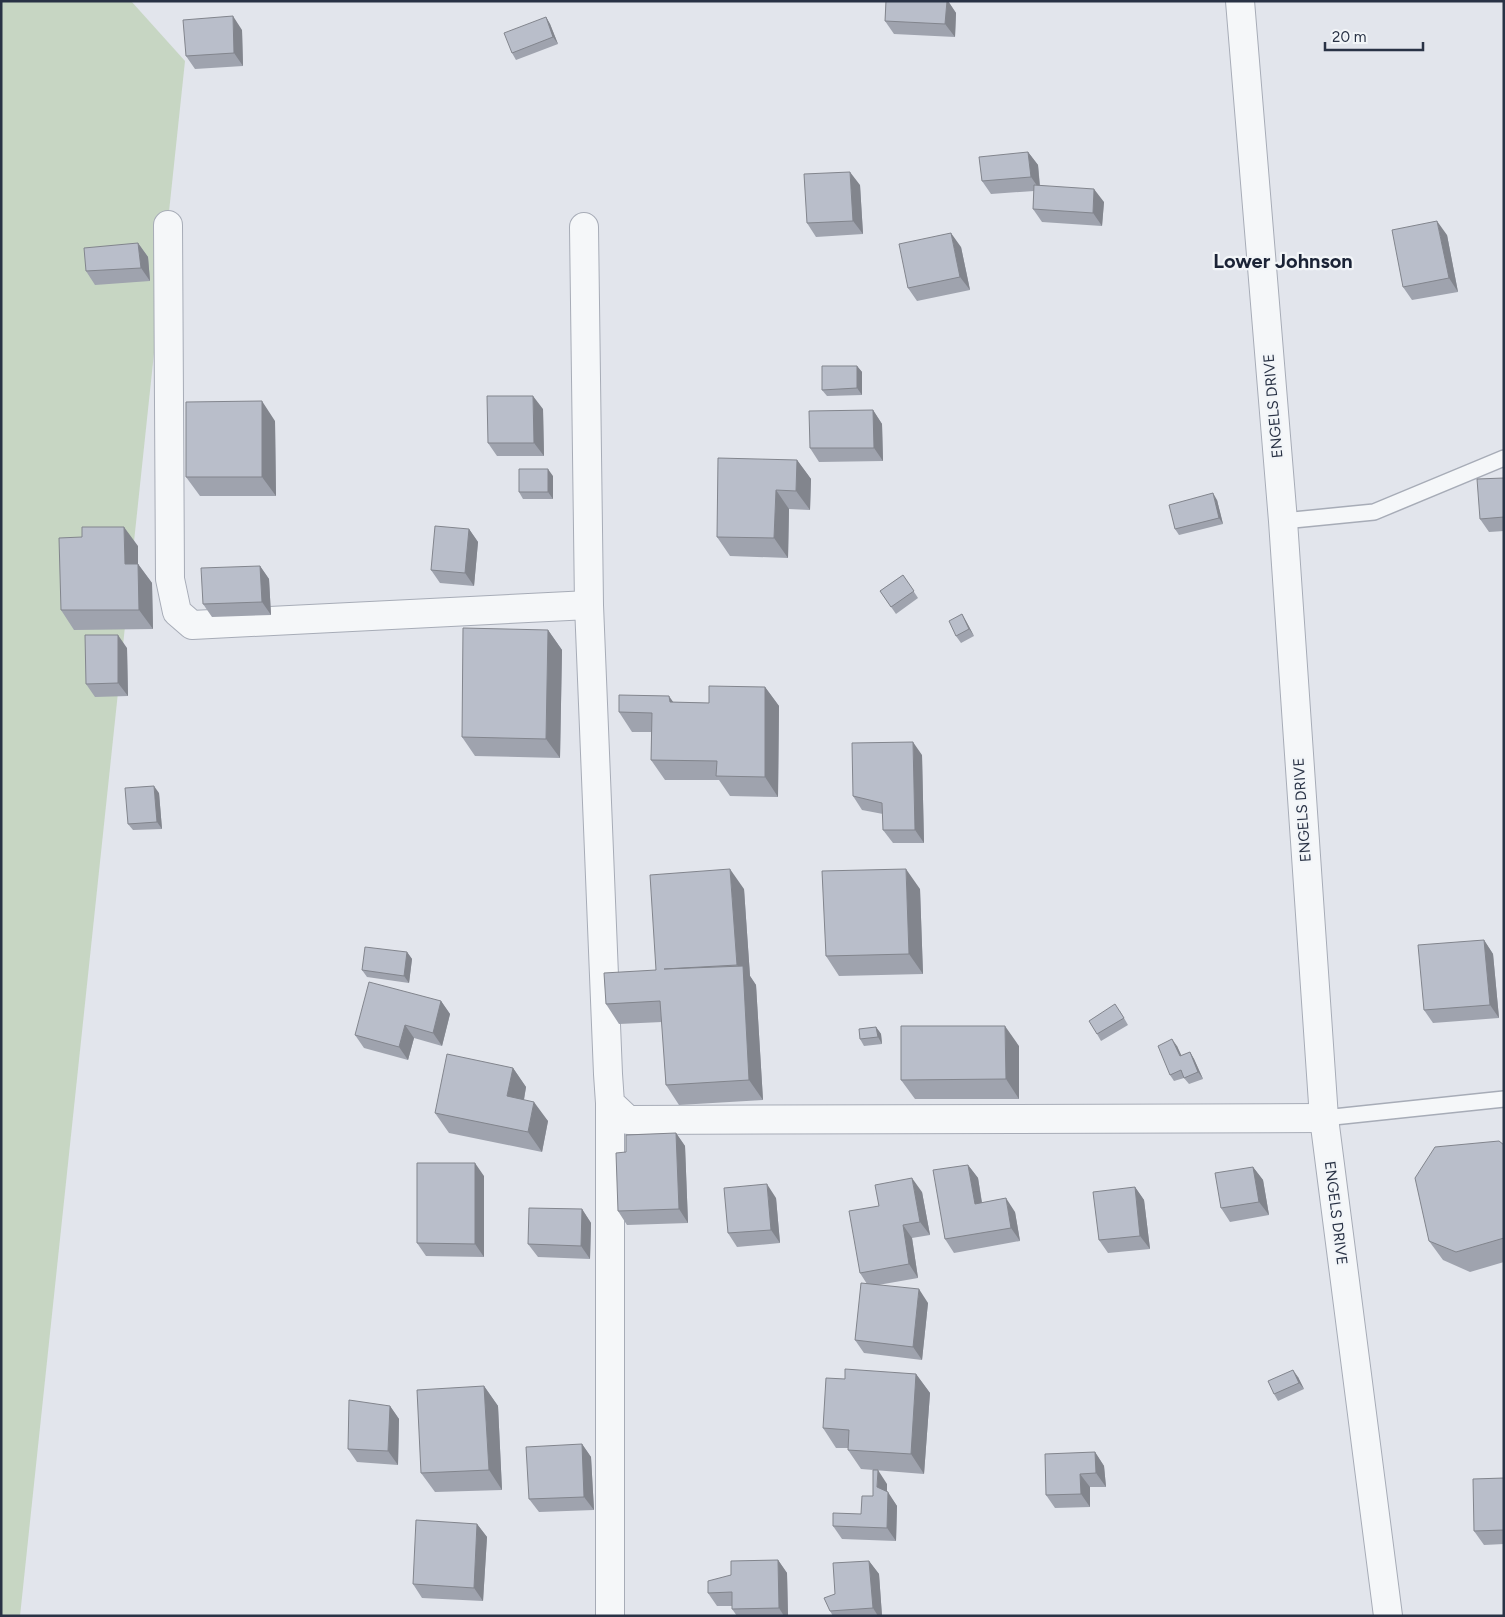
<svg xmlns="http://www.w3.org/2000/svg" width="1505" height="1617" viewBox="0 0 1505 1617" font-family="Figtree,sans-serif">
<rect width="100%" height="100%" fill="#e2e5ec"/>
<path fill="#c7d6c3" d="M1,1h130l54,60 -165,1555h-19z"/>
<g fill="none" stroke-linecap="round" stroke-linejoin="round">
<g stroke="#a7acb7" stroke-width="18">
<path id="service" d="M1283,521l91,-9 130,-54
M1324,1118l180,-19"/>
</g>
<g stroke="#a7acb7" stroke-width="30">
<path id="minor" d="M168,225l2,354 7,33 15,13 397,-20 19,469 2,29 18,17 696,-2
M584,227l5,378
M610,1616v-513"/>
</g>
<g stroke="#a7acb7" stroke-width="30">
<path id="tertiary" d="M1240,1l43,520 41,597 64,498"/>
</g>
<use href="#service" stroke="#f5f7f9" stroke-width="15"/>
<use href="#minor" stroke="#f5f7f9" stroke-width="28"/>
<use href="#tertiary" stroke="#f5f7f9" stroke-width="28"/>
</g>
<path fill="#9fa3ae" d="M886,1h62l8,12 -1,24 -61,-3 -9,-13z
M546,17l4,7 8,20 -42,16 -4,-7z
M242,30l1,36 -48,3 -9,-13z
M1028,152l10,13 2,20 64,17 -2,24 -60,-4 -9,-13 1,-18 -43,3 -9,-13z
M860,185l3,49 -47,3 -9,-14z
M1447,235l11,57 -46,8 -9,-13z
M138,243l10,14 2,24 -55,4 -9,-14z
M961,247l9,43 -53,11 -9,-13z
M857,366l5,6v23l-35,1 -5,-6z
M543,409l1,47h-47l-9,-13z
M873,410l9,14 1,37 -64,1 -9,-14z
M275,421l1,75h-76l-14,-19z
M797,460l14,19 -1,31 -21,-1 -1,49 -58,-2 -13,-19z
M553,476v23h-30l-4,-7z
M1504,478v53l-15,1 -9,-13z
M1217,500l6,24 -44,11 -4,-6z
M469,529l9,13 -4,44 -34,-3 -9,-13z
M138,546v18l14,19 1,46 -79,1 -13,-20z
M260,566l9,13 2,36 -59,2 -9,-13z
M903,575l15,23 -22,16 -16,-23z
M962,614l4,7 8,15 -13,7 -5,-7z
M548,630l14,20 -2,108 -85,-2 -13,-19z
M127,648l1,48 -33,1 -9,-13z
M765,687l14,19 -1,91 -48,-1 -11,-16h-54l-14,-20v-28h-19l-13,-20 55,-10 35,1z
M922,755l2,88h-31l-10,-13v-16l-21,-4 -9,-14z
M159,793l3,36 -29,1 -5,-6z
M744,889l6,87 6,9 7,115 -84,5 -13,-20 -4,-63 -43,2 -13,-20 50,-34z
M920,889l3,85 -84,2 -13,-20z
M1484,940l9,14 6,64 -66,5 -9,-13z
M407,952l5,7 -3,24 -42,-6 -5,-7z
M441,1001l9,13 -8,32 -28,-8 -6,22 -44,-12 -9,-13z
M1120,1011l8,14 -27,16 -4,-7z
M876,1027l5,7 1,10 -18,2 -4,-7z
M1019,1046v53h-104l-14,-19z
M1177,1046l4,10 9,-4 4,7 9,20 -14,5 -5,-6 -10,3 -4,-6z
M513,1068l13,19 -2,13 24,21 -6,31 -93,-19 -14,-20z
M676,1133l9,13 3,77 -61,2 -9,-14 8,-59z
M1504,1145v117l-34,10 -27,-12 -14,-19z
M968,1165l10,13 4,24 33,10 5,29 -66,12 -9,-14z
M1253,1167l10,13 6,35 -39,7 -9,-14z
M484,1176v81l-58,-1 -9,-13z
M1135,1187l9,13 6,49 -42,4 -9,-13z
M922,1192l8,43 -18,3 6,40 -40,7 50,18 -6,57 -58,-7 -9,-13 12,-56 -7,-11 19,-67z
M776,1198l4,45 -43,4 -9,-14z
M582,1209l9,14 -1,36 -52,-2 -10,-13z
M916,1374l14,19 -6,81 -63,-5 -13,-19v-2h-12l-13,-20 22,-49z
M1298,1377l6,12 -26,12 -4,-7z
M484,1386l14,20 4,84 -67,2 -14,-19z
M390,1406l9,13 -1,46 -41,-3 -9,-13z
M582,1444l9,13 3,53 -55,2 -10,-13z
M1095,1452l9,14 2,21h-16v20l-35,1 -9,-13z
M1504,1478v66l-20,1 -10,-14z
M887,1484v8l10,14 -1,35 -54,-2 -9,-13 28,-12 12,-18z
M477,1524l10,13 -4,64 -61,-3 -9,-14z
M778,1560l9,13 1,43h-51l-5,-7v-3h-15l-9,-13 23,-18z
M869,1561l10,13 3,42h-49l-3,-5 5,-17z"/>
<path fill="#82858d" d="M947,1h1l8,12 -1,24 -10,-13z
M233,16l9,14 1,36 -9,-13z
M546,17l4,7 8,20 -5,-7z
M1028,152l10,13 2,25 -9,-13z
M850,172l10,13 3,49 -10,-13z
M1094,189l10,13 -2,24 -9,-13z
M1437,221l10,14 11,57 -9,-14z
M951,233l10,14 9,43 -10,-13z
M138,243l10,14 2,24 -9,-13z
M857,366l5,6v23l-5,-7z
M533,396l10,13 1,47 -10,-13z
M262,401l13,20 1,75 -14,-19z
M873,410l9,14 1,37 -9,-13z
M797,460l14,19 -1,31 -14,-19z
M548,469l5,7v23l-5,-7z
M776,490l13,19 -1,49 -14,-20z
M1213,493l4,7 6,24 -4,-6z
M124,527l14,19v18l14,19 1,46 -14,-19 -14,-46z
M469,529l9,13 -4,44 -9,-13z
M260,566l9,13 2,36 -9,-13z
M962,614l4,7 8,15 -5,-7z
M548,630l14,20 -2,108 -14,-19z
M118,635l9,13 1,48 -10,-13z
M765,687l14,19 -1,91 -13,-20z
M669,696l14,20 -13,-14z
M913,742l9,13 2,88 -9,-13z
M154,786l5,7 3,36 -5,-7z
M730,869l14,20 6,87 6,9 7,115 -14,-20 -6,-106 -6,-9z
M906,869l14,20 3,85 -14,-20z
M1484,940l9,14 6,64 -9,-13z
M407,952l5,7 -3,24 -5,-7z
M441,1001l9,13 -8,32 -9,-13z
M405,1025l9,13 -6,22 -9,-13z
M1005,1026l14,20v53l-13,-20z
M876,1027l5,7 1,10 -4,-7z
M1172,1039l5,7 8,17 -5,-7z
M1190,1052l4,7 9,20 -5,-7z
M513,1068l13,19 -5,29 -14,-20z
M534,1102l14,19 -6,31 -14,-20z
M676,1133l9,13 3,77 -9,-14z
M475,1163l9,13v81l-9,-13z
M968,1165l10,13 6,39 -9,-13z
M1253,1167l10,13 6,35 -10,-13z
M912,1178l10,14 8,43 -10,-13z
M767,1184l9,14 4,45 -9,-13z
M1135,1187l9,13 6,49 -10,-13z
M1006,1198l9,14 5,29 -9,-13z
M582,1209l9,14 -1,36 -9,-13z
M903,1225l9,13 6,40 -9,-14z
M919,1289l9,14 -6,57 -9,-13z
M1293,1370l5,7 6,12 -5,-6z
M916,1374l14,19 -6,81 -13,-20z
M484,1386l14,20 4,84 -13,-20z
M390,1406l9,13 -1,46 -10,-14z
M582,1444l9,13 3,53 -10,-13z
M1095,1452l9,14 2,21 -10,-14z
M878,1470l9,14v16l-10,-13z
M1080,1474l10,13v20l-9,-13z
M888,1492l9,14 -1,35 -9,-13z
M477,1524l10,13 -4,64 -9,-13z
M778,1560l9,13 1,43h-4l-5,-8z
M869,1561l10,13 3,42h-4l-5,-8z"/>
<path fill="#b9beca" stroke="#82858d" d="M886,1h61l-2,23 -60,-3z
M233,16l1,37 -48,3 -3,-36z
M546,17l7,20 -41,16 -8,-20z
M1028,152l3,25 -49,4 -3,-24z
M850,172l3,49 -46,2 -3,-49z
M1034,185l60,4 -1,24 -60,-4z
M1437,221l12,57 -46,9 -11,-57z
M951,233l9,44 -52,11 -9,-44z
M138,243l3,25 -55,3 -2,-23z
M822,366h35v22l-35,2z
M487,396h46l1,47h-46z
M262,401v76h-76v-75z
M873,410l1,38h-64l-1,-37z
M718,458l79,2 -1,31 -20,-1 -2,48 -57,-1z
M519,469h29v23h-29z
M1504,478v39l-24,2 -3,-40z
M1213,493l6,25 -44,11 -6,-24z
M435,526l34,3 -4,44 -34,-3z
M82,527h42l1,37h13l1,46h-78l-2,-72 23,-1z
M260,566l2,36 -59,2 -2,-36z
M903,575l11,16 -23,16 -11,-16z
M962,614l7,15 -13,7 -7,-15z
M463,628l85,2 -2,109 -84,-2z
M85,635h33v48l-32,1z
M709,686l56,1v90l-49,-1 1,-15 -66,-1 1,-47 -33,-1v-17l50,1 1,6 39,1z
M913,742l2,88h-32l-1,-27 -29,-7 -1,-53z
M154,786l3,36 -29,2 -3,-36z
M730,869l7,96 -73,4 79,-3 6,114 -83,5 -6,-84 -54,3 -2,-31 52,-3 -6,-95z
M906,869l3,85 -83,2 -4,-85z
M1484,940l6,65 -66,5 -6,-65z
M365,947l42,5 -3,24 -42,-6z
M369,982l72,19 -8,32 -28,-8 -6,22 -44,-12z
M1115,1004l9,14 -27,16 -8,-13z
M901,1026h104l1,53 -105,1z
M876,1027l2,10 -18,2 -1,-10z
M1172,1039l8,17 10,-4 8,20 -14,6 -3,-8 -11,5 -12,-29z
M447,1054l66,14 -6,28 27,6 -6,30 -93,-19z
M676,1133l3,76 -61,2 -2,-58 10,-1v-17z
M1499,1141l5,4v93l-48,14 -27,-11 -14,-63 20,-31z
M417,1163h58v81l-58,-1z
M968,1165l7,39 31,-6 5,30 -66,11 -12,-69z
M1253,1167l6,35 -38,6 -6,-35z
M912,1178l8,44 -17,3 6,39 -49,9 -11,-62 30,-5 -4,-21z
M767,1184l4,46 -43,3 -4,-45z
M1135,1187l5,49 -41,4 -6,-48z
M529,1208l53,1 -1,37 -53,-2z
M861,1283l58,6 -6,58 -58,-7z
M845,1369l71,5 -5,80 -63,-4 1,-20 -26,-2 3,-50 19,1z
M1293,1370l6,13 -25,11 -6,-13z
M484,1386l5,84 -68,3 -4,-83z
M349,1400l41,6 -2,45 -40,-2z
M582,1444l2,53 -55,2 -3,-52z
M1095,1452l1,21 -16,1 1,20 -35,1 -1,-41z
M873,1470h5l-1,17 11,5 -1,36 -54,-2v-13l28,1 1,-18h11z
M1504,1478v52l-30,1 -1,-52z
M416,1520l61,4 -3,64 -61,-4z
M778,1560l1,48 -47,1v-17l-24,1v-12l23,-6v-14z
M869,1561l4,47 -43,3 -6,-13 11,-4 -2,-31z"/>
<g text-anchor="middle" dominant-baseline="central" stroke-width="4.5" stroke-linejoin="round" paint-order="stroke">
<g font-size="15" fill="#293245" stroke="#f2f5f8">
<text transform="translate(1273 406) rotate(-95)">ENGELS DRIVE</text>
<text transform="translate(1302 810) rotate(-94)">ENGELS DRIVE</text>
<text transform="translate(1336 1213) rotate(83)">ENGELS DRIVE</text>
</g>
<g font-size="20" font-weight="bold" fill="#1b2336" stroke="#f2f5f8">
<text x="1283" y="261">Lower Johnson</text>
</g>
</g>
<rect width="1505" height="1617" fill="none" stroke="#293245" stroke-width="5"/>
<path d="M1325 42v8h98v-8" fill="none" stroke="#293245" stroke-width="2.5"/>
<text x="1332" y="42" font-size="15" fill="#293245" stroke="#f2f5f8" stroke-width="4" paint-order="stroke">20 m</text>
</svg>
